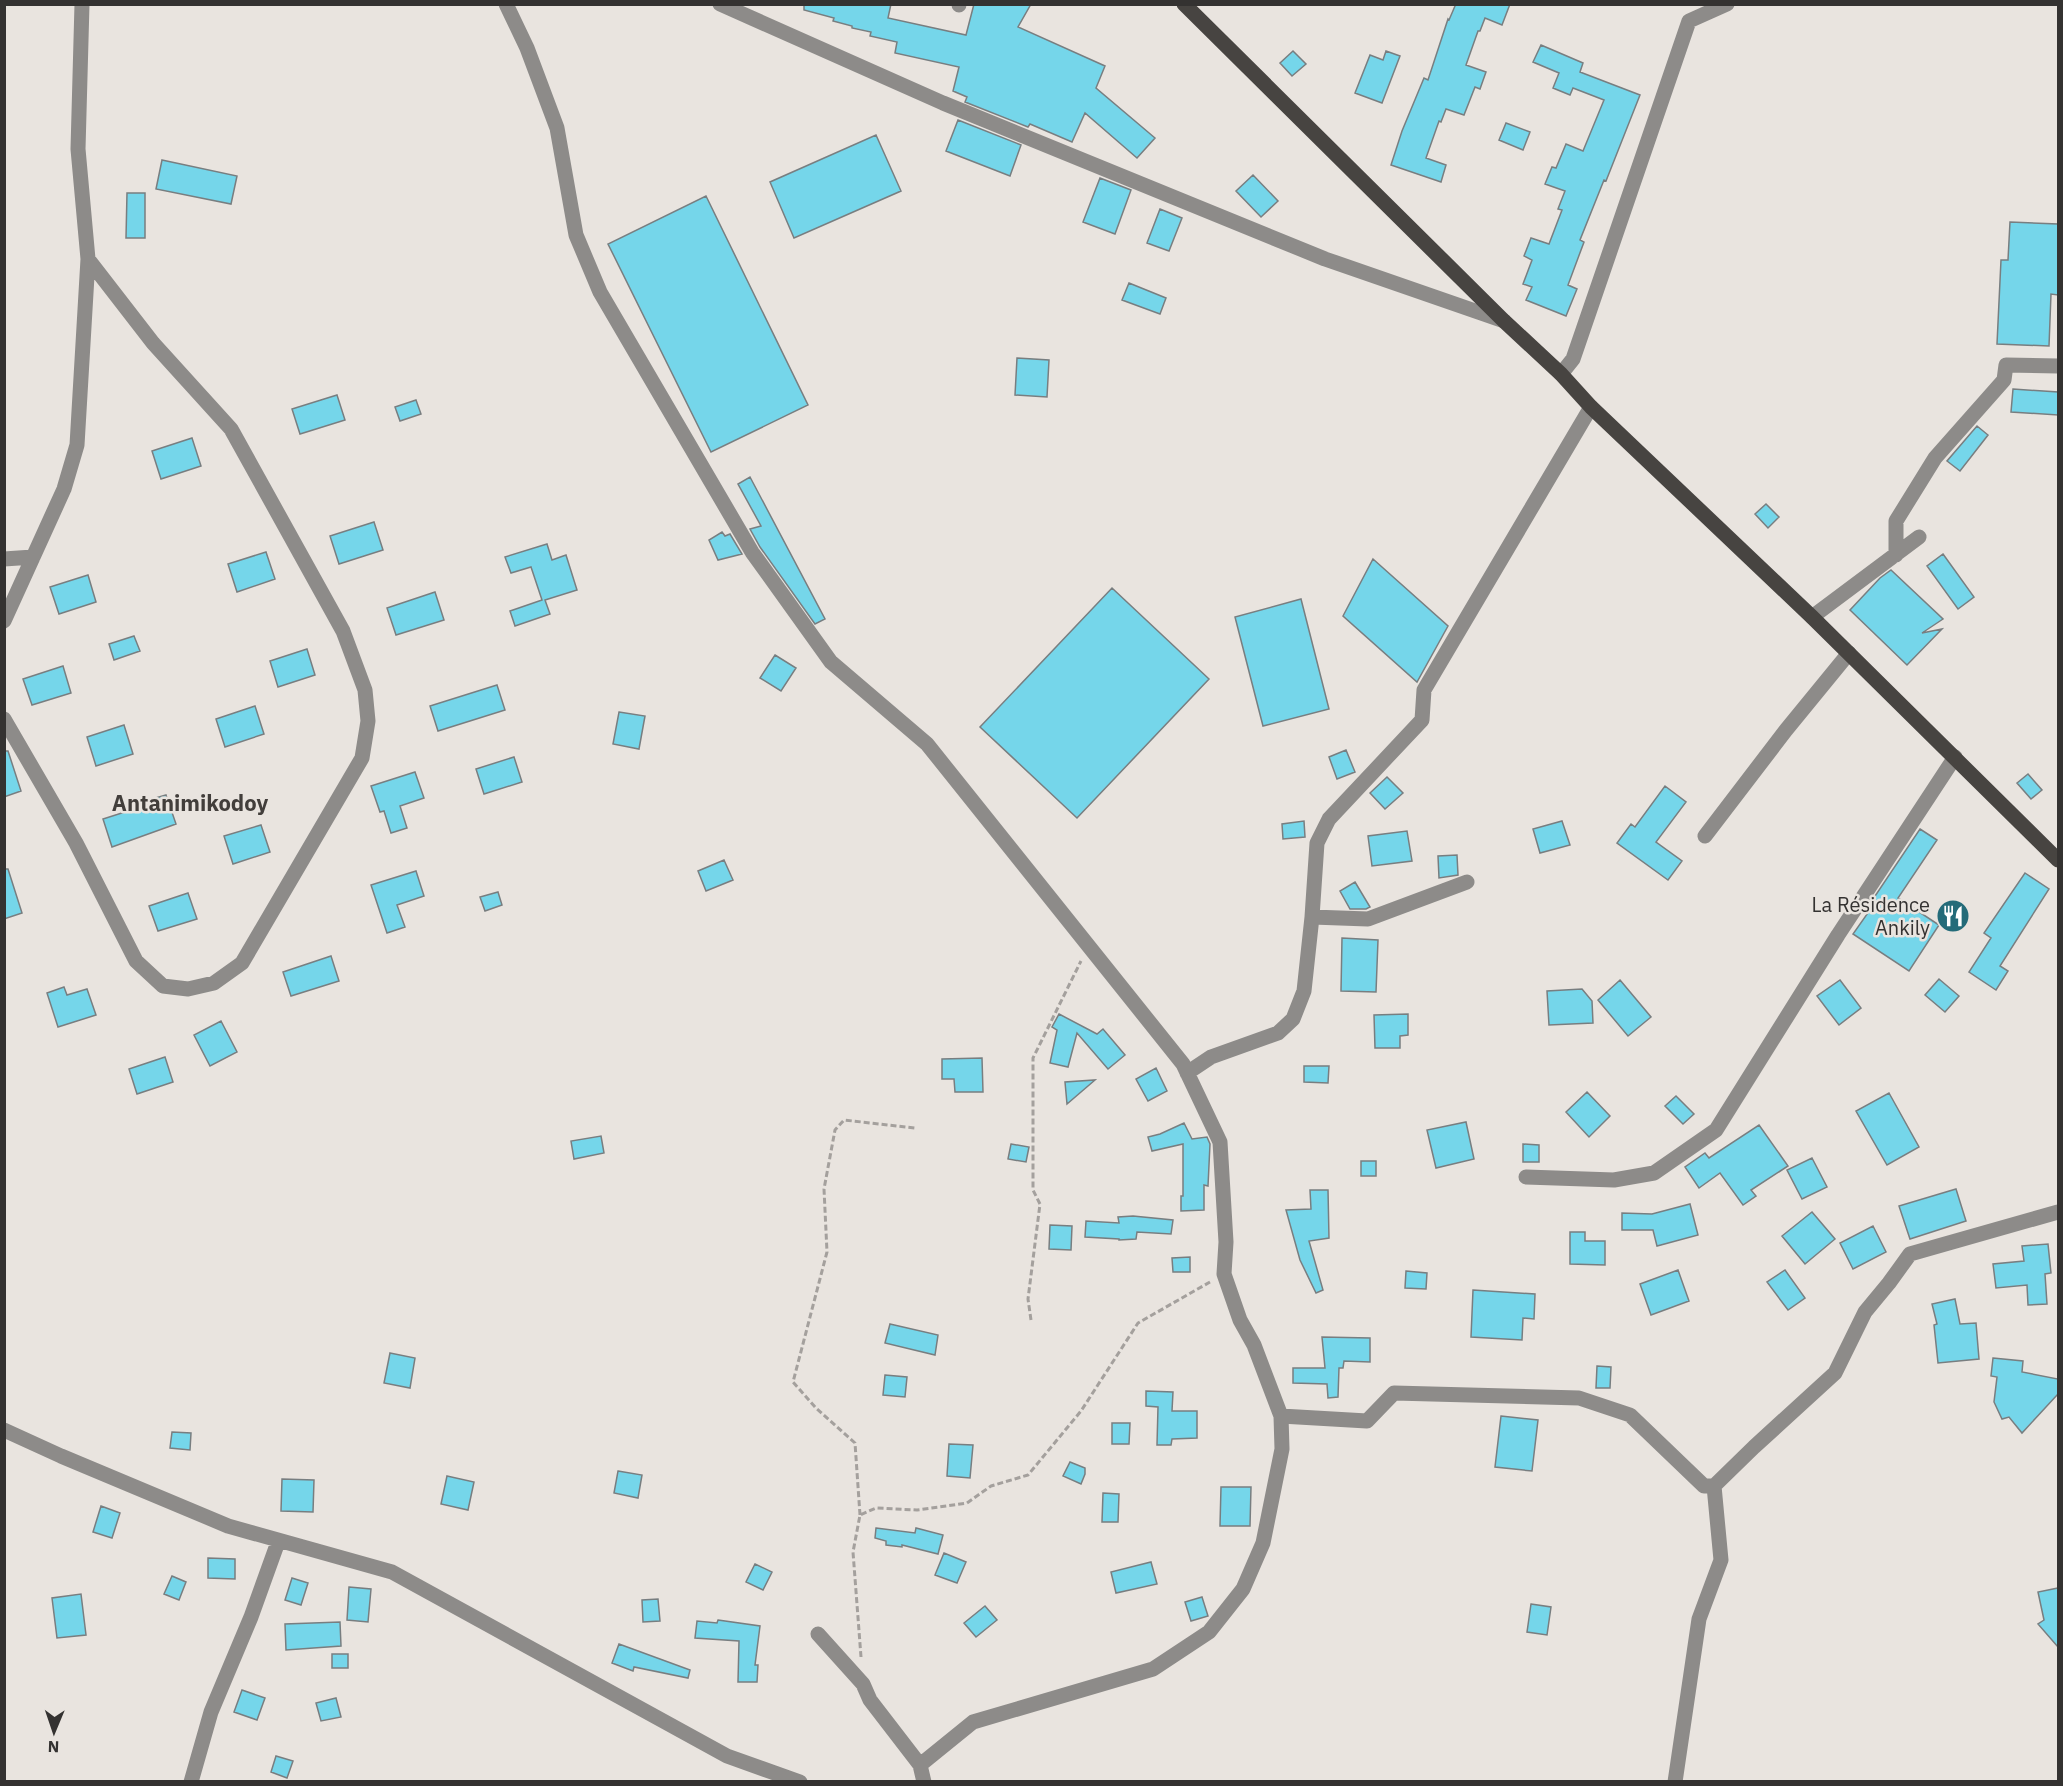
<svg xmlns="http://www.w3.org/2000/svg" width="2063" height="1786" viewBox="0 0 2063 1786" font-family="'IBM Plex Sans',sans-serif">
<rect width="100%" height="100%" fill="#e9e4df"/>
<path fill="#75d6ea" stroke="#787e80" stroke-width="1.5" d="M804,4h87l-3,14 78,17 8,-31h57l-13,23 87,39 -9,22 59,50 -18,20 -52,-45 -13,29 -42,-18 -2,3 -63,-25 2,-5 -14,-6 6,-24 -64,-14 2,-11 -27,-6 1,-4 -19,-4v-2l-19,-5 1,-3 -30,-8z
M1453,4h57l-8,21 -17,-7 -5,13h-2l-12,34 20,7 -6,17 -5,-2 -11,28 -18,-6 -5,13 -2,-1 -13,37 20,7 -5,17 -50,-17 11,-34 22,-53 4,2 20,-61 1,1 6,-14z
M1541,45l42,18 -3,9 60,23 -34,86 -2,-1 -24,60 4,2 -16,43 9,4 -11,27 -40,-16 6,-13 -9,-3 9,-24 -8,-4 7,-18 18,6 13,-34 -4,-1 7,-18 -20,-7 7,-17 4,1 10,-24 17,7 21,-51 -31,-12 -3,7 -17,-7 6,-15 -26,-11z
M1293,51l13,13 -14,12 -12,-13z
M1386,51l14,5 -18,47 -27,-10 15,-38 13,5z
M958,120l63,25 -11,31 -64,-25z
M1506,123l24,9 -7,18 -24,-10z
M876,135l25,56 -107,47 -24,-56z
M162,160l75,16 -6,28 -75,-15z
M1253,175l25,26 -17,16 -25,-26z
M1100,178l31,12 -16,44 -32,-12z
M127,193h18v45h-19z
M706,196l102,209 -97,47 -103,-208z
M1160,209l22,9 -13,33 -22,-8z
M2010,222l48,2v71l-7,-1 -2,52 -52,-2 4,-84h7z
M1129,283l37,15 -6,16 -38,-14z
M1017,358l32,2 -2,37 -32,-2z
M2013,389l45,3v23l-47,-3z
M337,395l8,25 -45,14 -8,-25z
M416,400l5,14 -21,7 -5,-14z
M1977,426l11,9 -28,36 -13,-10z
M192,438l9,28 -40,13 -9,-28z
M750,477l75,142 -10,5 -55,-77 -10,-18 11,-3 -23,-42z
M1766,504l13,13 -11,11 -13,-14z
M374,522l9,28 -44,14 -9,-28z
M722,532l3,4 5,-2 12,20 -24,6 -9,-20z
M547,544l5,16 14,-5 11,35 -32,10 5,14 -35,12 -5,-15 32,-11 -11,-33 -20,6 -6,-16z
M266,552l9,27 -38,13 -9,-28z
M1943,554l31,43 -16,12 -31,-43z
M1373,559l75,67 -31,56 -74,-66z
M1891,570l52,49 -21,14 20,-4 -35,36 -57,-55 30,-32z
M88,575l8,27 -37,12 -9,-27z
M1112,588l97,91 -132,139 -97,-91z
M435,592l9,28 -48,15 -9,-27z
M1301,599l28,110 -66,17 -28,-109z
M134,636l6,15 -26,9 -5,-16z
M307,649l8,26 -37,12 -8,-26z
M775,655l21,13 -15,23 -21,-13z
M63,666l8,27 -39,12 -9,-26z
M497,685l8,25 -67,21 -8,-25z
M255,706l9,28 -39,13 -9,-28z
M619,712l26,4 -6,33 -26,-5z
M124,725l9,29 -37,12 -9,-29z
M1346,750l9,22 -18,7 -8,-22z
M4,751h4l13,40 -17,6z
M514,757l8,25 -38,12 -8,-25z
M415,772l9,26 -24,8 7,22 -16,5 -7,-22 -4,1 -9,-26z
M2028,774l14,16 -11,9 -14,-16z
M1387,777l16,16 -18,16 -15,-16z
M1665,786l21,16 -30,40 26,19 -14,19 -51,-37 14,-19 4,3z
M166,795l10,29 -64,23 -9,-28 50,-16 -1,-4z
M1304,821l1,16 -22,2 -1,-15z
M1562,821l8,24 -30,8 -7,-24z
M261,825l9,27 -37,12 -9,-28z
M1920,829l17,11 -39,58 41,27 -30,46 -56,-37 17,-24 -3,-2z
M1407,831l5,30 -40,5 -4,-30z
M1457,855l1,20 -19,3 -1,-22z
M724,860l9,20 -27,11 -8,-20z
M4,869h4l14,44 -18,6z
M416,871l8,25 -27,9 8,22 -18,6 -16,-48z
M2025,873l24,16 -49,77 8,5 -12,19 -27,-18 22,-34 -7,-5z
M1355,882l15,25 -4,2h-16l-10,-18z
M498,892l4,13 -17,6 -5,-14z
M188,893l9,26 -39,12 -9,-25z
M1342,938l36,2 -2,52 -35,-1z
M331,956l8,25 -48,15 -8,-24z
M1939,979l20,17 -14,16 -20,-17z
M1620,980l31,37 -23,19 -30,-36z
M1840,980l21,28 -22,17 -22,-29z
M64,987l3,8 20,-6 9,26 -38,12 -11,-34z
M1582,989l10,12 1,22 -44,2 -2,-34z
M1059,1014l38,20 6,-5 22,26 -17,14 -31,-36 -9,34 -18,-4 7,-33 -5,-3z
M1408,1014v21l-8,1v12h-25l-1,-33z
M221,1021l16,31 -27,14 -16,-31z
M165,1057l8,25 -36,12 -8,-25z
M982,1058l1,34h-28l-1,-13h-12v-20z
M1304,1066h25l-1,17 -24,-1z
M1156,1068l11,23 -19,10 -12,-22z
M1095,1080l-28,24 -2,-22z
M1587,1092l23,24 -21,21 -23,-25z
M1889,1093l30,54 -32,18 -31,-54z
M1676,1096l18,18 -11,10 -18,-18z
M1466,1122l8,37 -38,9 -9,-38z
M1184,1123l8,16 15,-2 3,7 -2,42 -4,-1v25l-23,1v-15h2v-52l-31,7 -4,-14 12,-3z
M1759,1125l29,41 -37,24 5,6 -13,9 -23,-32 -21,15 -14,-21 20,-14 4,5z
M601,1136l3,17 -30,6 -3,-18z
M1011,1144l18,3 -3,15 -18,-3z
M1523,1144l16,1v17h-16z
M1812,1158l15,29 -25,12 -15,-29z
M1361,1161h15v15h-15z
M1956,1189l10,32 -56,18 -11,-33z
M1310,1190h18l1,48 -20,3 14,49 -7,3 -16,-33 -14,-50 25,-1z
M1690,1204l8,31 -41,11 -4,-16h-31v-17l30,1z
M1812,1212l23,27 -30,25 -23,-28z
M1133,1216l40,4 -2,14 -34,-2 -1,7 -17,1v-1l-34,-2 1,-16 33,2 -1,-6z
M1050,1225l22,1 -1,24 -22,-1z
M1873,1226l13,26 -33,17 -13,-26z
M1570,1232h15v9h20v24l-35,-1z
M2048,1244l3,29 -6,1 2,30 -19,1 -1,-20 -31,3 -3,-24 31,-3 -2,-15z
M1190,1257v15h-17l-1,-14z
M1678,1270l11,31 -38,14 -11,-31z
M1785,1270l20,28 -17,12 -21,-28z
M1406,1271l21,2 -1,16 -21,-1z
M1473,1290l62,4 -1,25 -11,-1 -1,22 -51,-3z
M1955,1299l5,25 16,-1 3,36 -41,4 -4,-38 3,-1 -5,-20z
M890,1324l48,11 -3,20 -50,-12z
M1322,1337l48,1v24l-26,-1 -1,7h-4l-1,29 -10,1 -1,-14 -34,-1v-15h32z
M390,1353l25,5 -5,30 -26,-5z
M1993,1358l30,3 -1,11 36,7v15l-36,39 -13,-16 -7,2 -8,-17 3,-25 -6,-1z
M1597,1366l14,1 -1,21h-14z
M885,1375l22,2 -2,20 -22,-2z
M1146,1391l27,1 -1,19h25v27l-25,1 -1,6h-14l1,-38 -12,-1z
M1501,1416l37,4 -6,51 -37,-4z
M1112,1423h18l-1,21h-17z
M172,1432l19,1 -1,17 -20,-2z
M949,1444l24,1 -3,33 -23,-2z
M1070,1462l15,6v6l-4,10 -18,-8z
M618,1471l24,4 -4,23 -24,-5z
M447,1476l27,6 -6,28 -27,-6z
M282,1479l32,1 -1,32 -32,-1z
M1221,1487h30l-1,39h-30z
M1103,1493l16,1 -1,28h-16z
M101,1506l19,7 -8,25 -19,-6z
M876,1528l39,5 1,-5 27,7 -5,19 -36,-9v2l-16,-2v-4l-11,-3z
M944,1553l22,9 -9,21 -22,-8z
M208,1558l27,1v20l-27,-1z
M1151,1562l6,22 -41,9 -5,-21z
M755,1564l17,8 -9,18 -17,-8z
M172,1576l14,6 -7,18 -15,-6z
M292,1578l16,5 -7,22 -16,-5z
M349,1587l22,2 -3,33 -21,-2z
M2058,1588v59l-20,-23 6,-4 -6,-28z
M81,1594l5,41 -29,3 -5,-40z
M1202,1597l6,19 -17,5 -6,-19z
M658,1599l2,22 -17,1 -1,-22z
M1531,1604l20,3 -4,28 -20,-3z
M985,1606l12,14 -21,17 -12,-14z
M718,1620l42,6 -5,39h3l-1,17h-19l1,-41 -44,-3 2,-17 20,2z
M340,1622l1,24 -55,4 -1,-26z
M619,1644l71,26 -2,8 -54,-11 -1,4 -21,-8z
M332,1654h16v14h-16z
M242,1690l23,8 -8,22 -23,-8z
M336,1698l5,19 -20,4 -5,-18z
M276,1756l17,5 -6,17 -16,-6z"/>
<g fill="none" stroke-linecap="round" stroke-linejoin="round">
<path stroke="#a4a09d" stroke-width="3" stroke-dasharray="6 3" stroke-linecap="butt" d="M1031,1320l-3,-21 12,-95 -7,-14v-132l48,-97
M860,1515l-5,-72 -39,-35 -23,-26 34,-130 -3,-63 11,-59 9,-10 71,8
M861,1657l-8,-105 7,-37 16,-7 41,2 50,-7 24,-17 37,-11 53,-64 57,-88 72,-41"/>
<path stroke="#8d8b89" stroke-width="15" d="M506,4l21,44 30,80 19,107 24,57 152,260 79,110 96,82 256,320 37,78 6,100 -2,32 16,46 14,25 27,71 1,33 -19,94 -20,46 -34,43 -56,37 -180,53 -53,43 4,17
M720,4l223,99 382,156 179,62
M959,5v-1
M1561,374l12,-15 116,-338 38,-17
M1896,555v-34l39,-63 69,-78 2,-15 52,1
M4,559l29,-2
M1812,617l107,-80
M4,621l60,-132 13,-44 11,-186 -10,-110 4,-145
M4,719l72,124 60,118 27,25 25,3 26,-6 28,-20 120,-205 6,-37 -3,-31 -22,-59 -112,-202 -78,-86 -65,-84
M1705,836l81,-106 63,-77
M1312,917l5,-74 12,-24 93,-99 2,-30 167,-283
M1187,1073l24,-16 67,-24 15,-14 11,-28 8,-74 56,2 99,-37
M1526,1177l88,3 40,-7 62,-43 122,-195 117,-178
M1281,1416l86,5 27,-28 185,5 51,17 74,71h10l7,74 -22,59 -24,163
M4,1430l57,26 167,70 164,46 335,184 73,26
M1714,1486l40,-39 81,-74 30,-61 24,-29 21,-29 148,-42
M818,1634l45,50 7,16 50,65
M191,1782l20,-70 40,-95 27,-75"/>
<path stroke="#474441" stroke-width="15" d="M1184,4l320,317 57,53 30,33 221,210 246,243"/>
</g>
<defs>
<g id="restaurant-disc" transform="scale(1.725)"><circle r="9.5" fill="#246b79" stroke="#e9e4df"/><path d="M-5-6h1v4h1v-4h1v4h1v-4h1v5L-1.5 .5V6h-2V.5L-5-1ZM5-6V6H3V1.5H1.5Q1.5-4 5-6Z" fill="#fff"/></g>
</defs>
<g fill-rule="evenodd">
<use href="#restaurant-disc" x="1953" y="916"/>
</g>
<g text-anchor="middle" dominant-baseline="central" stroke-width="5" stroke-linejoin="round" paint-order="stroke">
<g font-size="20" fill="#343231" stroke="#e9e4df" text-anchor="end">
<text x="1930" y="904">La Résidence<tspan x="1930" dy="23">Ankily</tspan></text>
</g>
<g font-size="22" font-weight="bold" fill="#423e3b" stroke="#e9e4df">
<text x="190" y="802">Antanimikodoy</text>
</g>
</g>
<rect width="2063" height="1786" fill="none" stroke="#343231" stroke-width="12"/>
<g transform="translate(54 1732) rotate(182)" stroke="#e9e4df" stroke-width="4.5" paint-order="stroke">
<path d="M0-4.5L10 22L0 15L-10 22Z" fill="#343231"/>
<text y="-9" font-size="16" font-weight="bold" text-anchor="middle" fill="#343231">N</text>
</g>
</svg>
